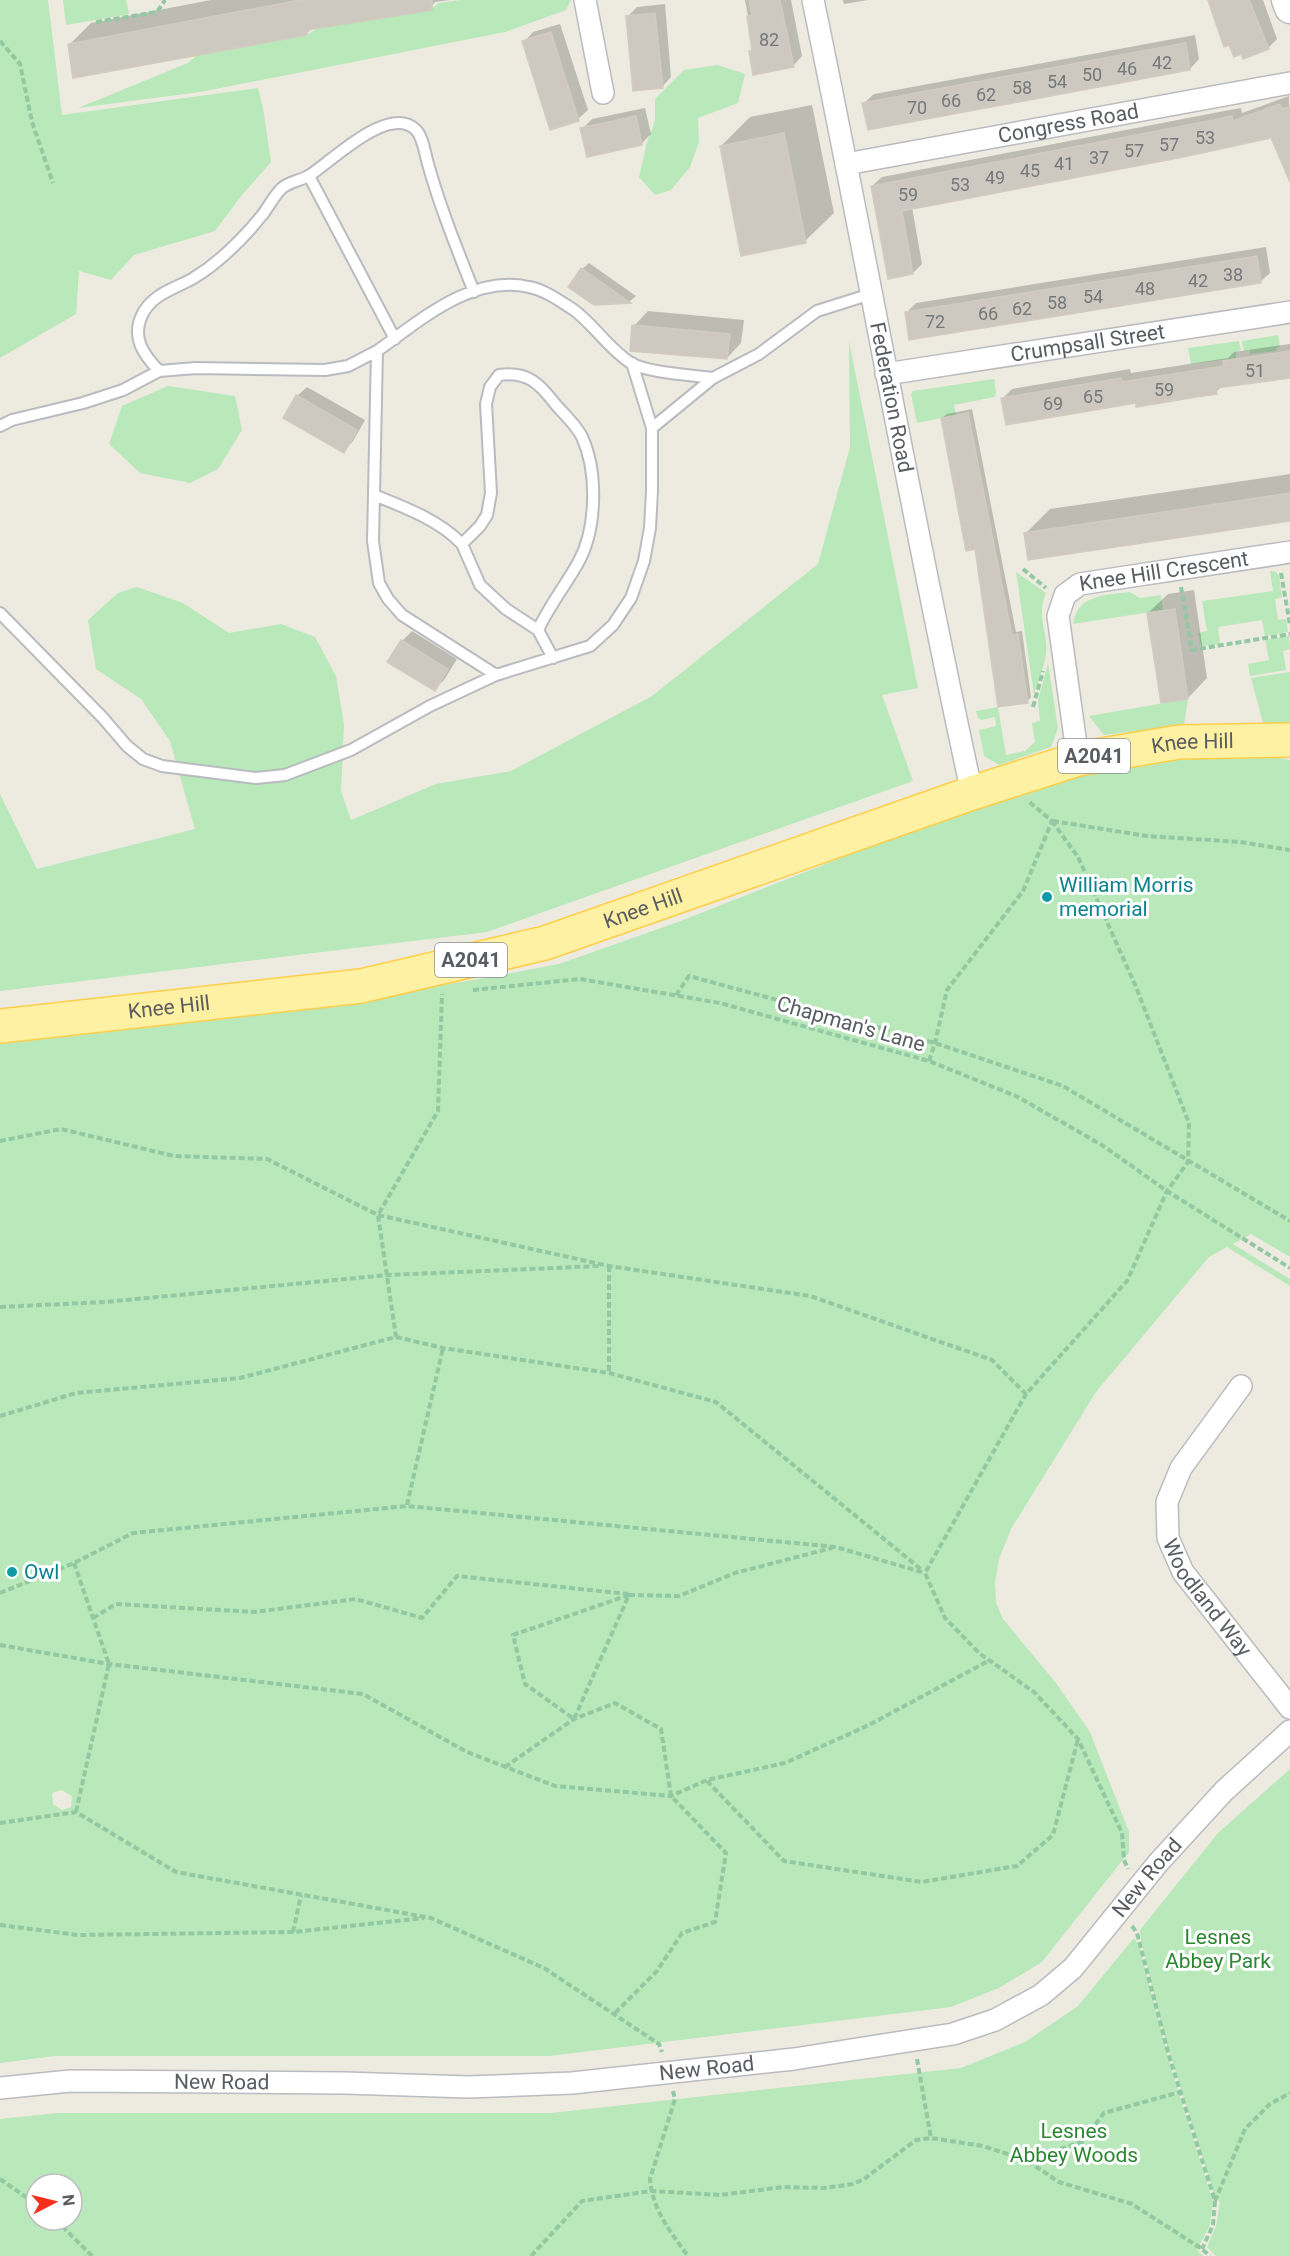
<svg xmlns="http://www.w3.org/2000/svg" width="1290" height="2256" viewBox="0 0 1290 2256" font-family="Roboto,sans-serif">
<rect width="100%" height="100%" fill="#edebe0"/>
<path fill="#b9e8ba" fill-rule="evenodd" d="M0,0h48l14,115 196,-27 5,20 8,54 -29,33 -27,36 -81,24 -23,25 -32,-9 -3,43 -76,44z
M63,0h63l3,14 -63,11z
M460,0h111l-5,10 -61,22 -305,60 -122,16 110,-45 9,-8 110,-20 11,-7 111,-18 10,-7z
M718,65l27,9 -7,29 -40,15 1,24 -9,25 -19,23 -16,5 -16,-18 8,-35 8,-21v-22l29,-29z
M1278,335l2,12 -4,1 1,3 -27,3v-4l-6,1 -2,-10z
M849,341l69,347 -36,7 31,86 -426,151 -487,59v-197l37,75 158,-40 -25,-88 -29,-42 -45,-30 -8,-49 30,-27 19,-6 46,16 46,30 52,-9 34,13 21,39 8,49 -3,66 10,29 85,-36 75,-13 141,-75 166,-132 32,-117z
M1239,341l2,9 -5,2v6l-45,6 -3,-16z
M994,379l2,14 -2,4 -40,8 2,10 -39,8 -6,-29 2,-3z
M168,386l67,10 7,34 -24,39 -28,14 -50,-10 -31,-29 13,-38z
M1270,571h5l4,5 3,21 -7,2 3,21 8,-1 2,13 -23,4 -3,-16 -44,7 2,17 -19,2 -3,-13 9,-2 -5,-30 71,-10z
M1016,572l30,21c-10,24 2,37 0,60 -1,13 -8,28 -12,41z
M1130,592l10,6 21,-3 2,15 -90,14c4,-30 34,-29 57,-32z
M1289,636l1,13 -7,2 3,19 -36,6 -2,-12 21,-4 -4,-20z
M1048,663l10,65 -7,19 -52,18 -15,-9 -5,-26 17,-4 -1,-9 -14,3 -3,-2 -2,-7 22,-4 8,48 19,-4 10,-9 -3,-19 8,-2 -2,-21z
M1290,672v51h-27l-12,-45z
M1188,699l-4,26 -80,10 -15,-19z
M1181,755l95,2 14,3v497l-39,-23 -18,10 57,35v7l-63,-39 -18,10 -113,135 -85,137 -12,30 -4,24 1,20 7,16 53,64 34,49 39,100v20l-87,110 -43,26 -48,19 -402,49h-494l-55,7v-1021l376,-46 115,-19 68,-13 119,-42 252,-99 148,-49zM62,1790l10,6 -1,11 -9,3 -9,-6 -1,-11z
M1290,1769v487h-74l-9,-9 9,-21 4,-24 -6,-8 -51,-162 -22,-92 -1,-10 78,-97z
M1134,1938l5,7 30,117 44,140 -3,23 -13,25 6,6h-1203v-137l58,-6h493l410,-45 64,-26 53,-36zM36,2184h36v36h-36z"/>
<path fill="#0003" d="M211,0h239l-15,2 -6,7 -117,19 -5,5 -237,11 21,-21z
M745,0h46l11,56 -9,10 -43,-14 4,-3z
M843,0h25l-24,4z
M1209,0h54l14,39 -9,9z
M665,4l6,73 -9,10 -34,-71 9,-9z
M560,24l28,86 -10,9 -54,-77 9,-10z
M1195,35l4,24 -9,10 -326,34 10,-9z
M1289,96l1,87 -18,-47 -360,71 10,57 -9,9 -41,-87 10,-9 342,-66 17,-3 1,5z
M812,105l22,108 -29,28 -84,-95 29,-29z
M645,108l6,26 -10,10 -59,-15 10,-10z
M1266,247l4,26 -10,9 -353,30 9,-9z
M589,263l47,33 -6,5 -35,3 -13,-35z
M648,311l96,9 -3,23 -14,15 -93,-32z
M1290,344v32l-68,10 -6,6 -79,9 -134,-3 9,-9 118,-20 1,4 97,-15 6,-6z
M307,387l58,33 -12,21 -9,10 -47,-55z
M972,409l44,223 6,-1 9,66 -4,5 -51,-155 -34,-129 5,-4z
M1290,474v45l-264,14 24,-24z
M1194,590l13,88 -19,20 -40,-85 20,-19z
M412,631l45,28 -13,21 -9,9 -46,-27 13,-21z"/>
<path fill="#cdc9c1" stroke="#d2ccbe" stroke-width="1.5" d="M300,0h132v10l-125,20v5l-234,43 -5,-34z
M749,0h31l14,67 -41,8 -4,-24h3l-5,-35 5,-1z
M1208,0h41l20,49 -26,10 -2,-5 -7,3 -5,-12 -5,2z
M655,13l8,75 -30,3 -7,-75z
M551,32l28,89 -29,9 -28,-89z
M1186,43l4,27 -322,60 -6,-27z
M1280,104l2,5 8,-2v75l-19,-44 -88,19 -281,54 11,63 -25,5 -17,-93 343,-66 18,-4 1,5z
M636,116l6,29 -55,12 -7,-29z
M784,133l22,110 -65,13 -21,-110z
M1257,256l4,27 -352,57 -4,-28z
M581,268l50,35 -37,2 -26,-18z
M632,325l98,9 -3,25 -97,-8z
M1290,351v27l-74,10 1,6 -21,3 -60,10v-4l-130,22 -5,-27 120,-20 1,4 102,-16 -1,-5z
M296,395l61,35 -13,23 -61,-35z
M968,413l44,223 6,-2 10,69 -30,4 -23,-158 -9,2 -25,-133z
M1290,493v28l-262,39 -4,-27z
M1175,609l13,90 -27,4 -14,-90z
M401,640l47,29 -13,22 -48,-29z"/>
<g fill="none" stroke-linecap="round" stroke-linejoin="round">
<g stroke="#b8bbc0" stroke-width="14">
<path id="lane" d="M309,176l86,163
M632,363l20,65v63l-2,37 -6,33 -13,37 -18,27 -23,21 -94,29 -94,-60 -14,-16 -9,-16 -6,-42 4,-190c44,-31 95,-77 152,-64 16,3 31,14 45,23 20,15 36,40 57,53 17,10 61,12 82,15l-61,50
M159,371c-15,-16 -28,-33 -17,-56 10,-21 32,-26 50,-36 10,-6 21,-14 30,-22 14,-12 29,-28 41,-43 6,-8 11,-18 18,-25 8,-8 20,-8 29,-14 21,-13 79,-72 106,-45 7,7 9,24 12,34 12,43 29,85 46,128
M713,378l46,-24 58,-43 54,-17
M0,426l12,-6 71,-17 40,-13 36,-19 37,-3 129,2 23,-4 29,-15
M374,495c30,12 65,25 88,49l18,-18 7,-11 4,-22 -5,-89 4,-17 9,-12c29,-4 41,9 57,30 9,10 21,21 26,32 16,35 15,92 -4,126 -13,23 -29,43 -40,67l15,28
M462,544l18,41 26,24 32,21
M0,613l103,105 24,28 16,13 19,7 94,12 29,-3 66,-25 79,-44 66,-31"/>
</g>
<g stroke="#b8bbc0" stroke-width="24">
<g id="street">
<path d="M585,0l18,93"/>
<path id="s1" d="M813,0c55,264 101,530 159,793"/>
<path id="s2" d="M846,164l444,-81"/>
<path id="s3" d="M886,374l404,-62"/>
<path id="s4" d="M1078,759l-20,-143 7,-21 15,-11 210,-32"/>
<path id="s5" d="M1241,1386l-60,82 -14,34 1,36 15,34 107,136"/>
<path id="s6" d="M0,2088l70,-7 275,2 123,4 104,-4 222,-24 159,-25 42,-14 46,-25 32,-27 85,-105 66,-72 66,-60"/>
</g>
</g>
<g stroke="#b6bac0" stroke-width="33">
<path id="secondary" d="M1287,0l3,8"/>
</g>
<g stroke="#fece48" stroke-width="36">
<g id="primary">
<path id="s7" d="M0,1026l361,-40 184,-43 427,-150 106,-34 101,-17 111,-2"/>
</g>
</g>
<path stroke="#92c9a2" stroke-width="4" stroke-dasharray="6 3" stroke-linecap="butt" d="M96,22l61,-10 8,-12
M0,41l20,23 12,58 21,61
M1023,569l23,19
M1281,573l9,52
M1181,587l11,63 98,-16
M1033,707l10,-36
M1052,821l26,36 58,130 53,136 -1,39 -21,29 -40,90 -101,113 -101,179 20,45 34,35 55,39 44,47 44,94 2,27 4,9
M1053,821l94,15 93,6 50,8
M473,990l107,-11 140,24 209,58 87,35 86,49 65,46 123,77
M676,995l13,-19 246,67 128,43 227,135
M929,1061l6,-18 12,-53 76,-99 29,-70 -24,-20
M0,1141l61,-12 113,27 93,3 111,56 231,51 201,30 182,64 34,34
M609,1266v107
M0,1307l105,-5 283,-27 213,-9
M396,1337l47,11 166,25 107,29 206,168
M0,1416l76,-23 164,-15 156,-41 -18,-122 60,-104 4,-117
M407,1505l36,-157
M74,1563l35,101 -33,148
M0,1593l74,-30 59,-30 274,-27 429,41 89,26
M629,1595l-116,40 12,49 49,35 55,-124 50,1 56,-23 97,-25
M93,1618l23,-14 138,8 102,-13 66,19 35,-42 171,18
M0,1645l109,19 254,30 104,58 88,34 116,10 36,-16 78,-17 84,-38 121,-65
M505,1767l69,-48 41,-16 46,26 10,67 55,57 -11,69 -33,11 -25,38 -43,43
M707,1781l77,80 138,21 95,-16 36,-31 25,-96
M0,1823l76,-11 100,60 255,46 113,50 115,76 3,8
M0,1925l78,10 215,-3 131,-14
M1132,1926l5,7 32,123 46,145 -2,24 -11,24
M293,1932l8,-37
M917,2059l14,79
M673,2091l2,8 -25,80c2,30 21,54 38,77
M1026,2160l56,-18 22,-29 76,-21
M0,2179l36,25
M1215,2201l30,-72 25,-25 20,-11
M56,2220l36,36
M531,2256l51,-55 69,-10 69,4 63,-8 41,1 29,-4 11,-5 52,-39 15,-2 52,8 43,14 33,22 73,22 70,45 8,7"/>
<use href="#lane" stroke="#fff" stroke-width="10"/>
<use href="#street" stroke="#fff" stroke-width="21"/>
<use href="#secondary" stroke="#fff" stroke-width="30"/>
<use href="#primary" stroke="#fff1a3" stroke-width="33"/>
</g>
<g fill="#0f9aa8" stroke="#fff" stroke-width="2">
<circle cx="1047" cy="897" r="6"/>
<circle cx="12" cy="1572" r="6"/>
</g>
<g text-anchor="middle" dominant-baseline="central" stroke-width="6" stroke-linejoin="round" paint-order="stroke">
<g font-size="18" fill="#76787a">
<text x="769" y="39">82</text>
<text x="1162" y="62">42</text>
<text x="1127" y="68">46</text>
<text x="1092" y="74">50</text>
<text x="1057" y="81">54</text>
<text x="1022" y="87">58</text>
<text x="986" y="94">62</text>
<text x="951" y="100">66</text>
<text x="917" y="107">70</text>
<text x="1205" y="137">53</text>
<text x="1169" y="144">57</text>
<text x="1134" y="150">57</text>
<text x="1099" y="157">37</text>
<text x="1064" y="163">41</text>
<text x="1030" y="170">45</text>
<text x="995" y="177">49</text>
<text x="960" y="184">53</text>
<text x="908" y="194">59</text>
<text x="1233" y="274">38</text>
<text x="1198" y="280">42</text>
<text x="1145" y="288">48</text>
<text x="1093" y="296">54</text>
<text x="1057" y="302">58</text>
<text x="1022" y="308">62</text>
<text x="988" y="313">66</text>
<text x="935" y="321">72</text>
<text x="1255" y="370">51</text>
<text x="1164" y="389">59</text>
<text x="1093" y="396">65</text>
<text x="1053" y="403">69</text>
</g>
<g fill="#fff" stroke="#8b8e91" stroke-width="1.5">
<rect x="1058" y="739" width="72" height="34" rx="4.5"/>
<rect x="435" y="943" width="72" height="34" rx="4.5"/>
</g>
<g font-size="20" font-weight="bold" fill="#595d62">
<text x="1094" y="756">A2041</text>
<text x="471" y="960">A2041</text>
</g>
<g font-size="21" fill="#595d62" stroke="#fff">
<text stroke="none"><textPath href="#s2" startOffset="226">Congress Road</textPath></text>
<text stroke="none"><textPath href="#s3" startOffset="204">Crumpsall Street</textPath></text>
<text stroke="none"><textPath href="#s1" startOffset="405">Federation Road</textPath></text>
<text stroke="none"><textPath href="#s4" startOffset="270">Knee Hill Crescent</textPath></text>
<text stroke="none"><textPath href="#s7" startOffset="1232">Knee Hill</textPath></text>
<text stroke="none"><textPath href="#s7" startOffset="656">Knee Hill</textPath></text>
<text stroke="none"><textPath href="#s7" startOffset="170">Knee Hill</textPath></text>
<text transform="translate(851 1024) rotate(16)">Chapman's Lane</text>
<text stroke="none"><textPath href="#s5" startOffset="246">Woodland Way</textPath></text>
<text stroke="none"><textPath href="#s6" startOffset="1212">New Road</textPath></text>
<text stroke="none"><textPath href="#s6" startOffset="708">New Road</textPath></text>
<text stroke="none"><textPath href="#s6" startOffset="222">New Road</textPath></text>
</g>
<g font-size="21" fill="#0d838f" stroke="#fff" text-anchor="start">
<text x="1059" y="885">William Morris<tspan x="1059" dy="24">memorial</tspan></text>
<text x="24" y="1572">Owl</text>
</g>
<g font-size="21" fill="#2d8632" stroke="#fff">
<text x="1218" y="1937">Lesnes<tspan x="1218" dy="24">Abbey Park</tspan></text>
<text x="1074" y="2131">Lesnes<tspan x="1074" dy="24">Abbey Woods</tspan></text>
</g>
</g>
<g transform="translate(54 2202) rotate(83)"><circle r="28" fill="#ffffff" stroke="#bdbec0" stroke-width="1.5"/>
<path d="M0-4.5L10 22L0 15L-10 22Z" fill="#f82f1b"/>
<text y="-9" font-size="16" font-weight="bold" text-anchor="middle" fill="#595d62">N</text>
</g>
</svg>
